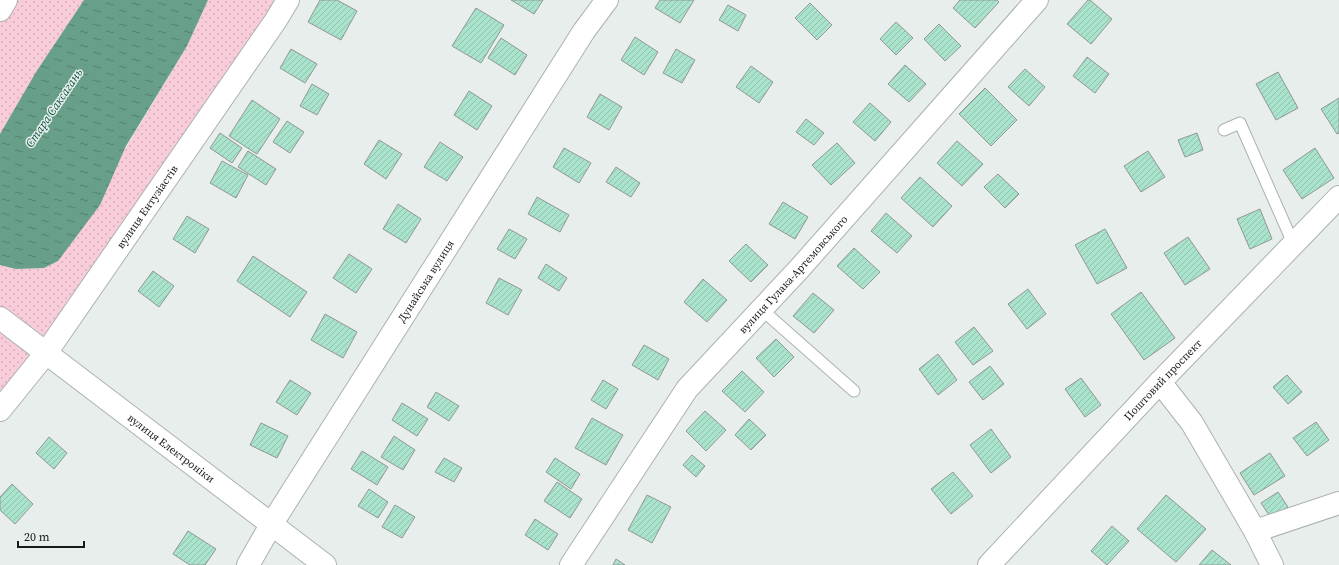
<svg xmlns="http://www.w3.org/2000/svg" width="1339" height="565" viewBox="0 0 1339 565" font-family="'Source Serif 4',serif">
<defs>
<pattern id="grass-dots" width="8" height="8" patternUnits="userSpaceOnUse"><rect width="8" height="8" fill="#f9ccd9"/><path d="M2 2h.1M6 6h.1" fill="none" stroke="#d5afba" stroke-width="1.8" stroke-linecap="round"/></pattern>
<pattern id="water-ripples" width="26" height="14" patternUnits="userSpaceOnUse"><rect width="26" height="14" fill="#679f89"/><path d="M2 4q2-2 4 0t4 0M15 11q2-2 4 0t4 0" fill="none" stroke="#54816f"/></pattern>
<pattern id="building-hatch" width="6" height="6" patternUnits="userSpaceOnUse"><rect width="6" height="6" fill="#a9e3cb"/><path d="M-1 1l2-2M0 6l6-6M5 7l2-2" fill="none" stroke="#91c2ae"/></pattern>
</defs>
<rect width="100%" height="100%" fill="#e8eeec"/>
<path fill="url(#grass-dots)" d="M6,0h78l-48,72 -36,62v-124z
M208,0h80l-288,410v-145l16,4 27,-1 15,-7 129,-215z"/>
<path fill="url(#water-ripples)" d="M84,0h124l-21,46 -61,100 -26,59 -42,56 -14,7 -28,1 -16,-4v-131l36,-62z"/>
<path fill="url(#building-hatch)" stroke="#919795" d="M320,0h17l20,11 -16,29 -33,-18z
M511,0h32l-9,14z
M660,0h34l-14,23 -25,-15z
M960,0h37l2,2 -24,26 -22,-20z
M1088,0h2l22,19 -21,25 -24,-20z
M810,3l22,22 -15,15 -22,-22z
M728,5l18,10 -8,16 -19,-11z
M476,8l28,17 -23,38 -29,-17z
M896,22l17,16 -17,17 -16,-16z
M939,24l22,22 -16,15 -21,-22z
M635,37l23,15 -14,23 -23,-15z
M501,38l26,17 -12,20 -27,-17z
M291,49l26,15 -12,19 -25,-15z
M676,49l19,11 -13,23 -19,-10z
M1087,57l22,17 -14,19 -22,-17z
M905,65l21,19 -17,18 -21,-18z
M751,66l22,16 -14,21 -23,-16z
M1025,69l20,18 -16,19 -21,-19z
M1278,72l20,36 -22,12 -20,-36z
M312,84l17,10 -12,21 -17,-9z
M985,88l32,32 -26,26 -32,-32z
M469,91l23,15 -15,24 -23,-15z
M600,94l22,13 -13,23 -22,-13z
M1339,98v35l-2,1 -16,-25z
M252,100l28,19 -23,35 -28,-18z
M870,103l21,19 -16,19 -22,-19z
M806,119l18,14 -10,12 -18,-13z
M287,121l17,11 -14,21 -17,-11z
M220,133l22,15 -10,15 -22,-15z
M1197,133l6,17 -18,7 -7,-17z
M379,140l23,14 -16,25 -22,-15z
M957,141l26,23 -21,22 -25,-23z
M440,142l23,15 -16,24 -23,-14z
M837,143l18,20 -24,22 -19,-20z
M564,148l27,15 -12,20 -26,-16z
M1315,148l19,30 -32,21 -19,-29z
M248,151l28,18 -10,16 -28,-18z
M1148,151l17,26 -24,15 -17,-26z
M222,161l26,14 -12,23 -26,-15z
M616,167l24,16 -9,14 -25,-15z
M998,174l21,20 -14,14 -21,-21z
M920,177l32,29 -19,21 -32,-29z
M537,197l32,18 -9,17 -32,-18z
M783,202l25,15 -13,22 -26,-15z
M398,204l23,15 -15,24 -23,-14z
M1260,209l12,30 -22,10 -13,-30z
M886,213l26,23 -15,17 -26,-22z
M187,216l22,13 -14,24 -22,-14z
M509,229l18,10 -12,20 -18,-10z
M1105,229l22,39 -30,16 -22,-39z
M1188,237l22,32 -25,16 -21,-32z
M746,244l22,21 -17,17 -22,-21z
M854,248l26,24 -17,17 -26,-23z
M349,254l23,15 -16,24 -23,-15z
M253,256l54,36 -17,25 -53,-36z
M546,264l21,14 -8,13 -21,-13z
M153,271l21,15 -15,21 -21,-16z
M499,278l23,12 -14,25 -22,-12z
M703,279l24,21 -20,22 -23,-20z
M1028,289l18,25 -19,15 -19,-25z
M1141,292l34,46 -31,22 -33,-46z
M813,293l21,17 -20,23 -21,-17z
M325,314l32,18 -14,26 -32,-18z
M974,327l19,24 -20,14 -18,-23z
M776,339l18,18 -20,20 -18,-19z
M644,345l25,14 -11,21 -26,-15z
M938,354l19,26 -19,15 -19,-26z
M990,366l14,18 -21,16 -14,-18z
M742,371l22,21 -19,20 -23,-21z
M1287,375l15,17 -14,12 -15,-17z
M1081,378l20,27 -16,12 -20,-28z
M290,380l21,13 -14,22 -21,-13z
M603,380l15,9 -12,20 -15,-9z
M436,392l23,14 -10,15 -22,-14z
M402,403l26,16 -11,17 -25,-16z
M705,411l21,19 -20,21 -20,-20z
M592,418l31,17 -17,30 -31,-17z
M749,419l17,16 -15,15 -16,-15z
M1316,422l13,18 -22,16 -14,-18z
M261,423l27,13 -11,22 -27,-13z
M991,429l20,28 -20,16 -21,-28z
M394,436l21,14 -12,20 -22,-13z
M49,437l18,16 -13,16 -18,-16z
M362,451l26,16 -11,18 -26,-16z
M1270,453l15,23 -31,19 -14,-22z
M692,455l13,11 -9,11 -13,-12z
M444,458l18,10 -8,14 -19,-10z
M555,458l25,16 -9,15 -25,-17z
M953,472l20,24 -22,18 -20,-25z
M557,482l25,17 -12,19 -26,-17z
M12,484l21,20 -18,20 -15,-14v-13z
M369,489l19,13 -10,16 -20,-12z
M1278,492l10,15 -17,11 -10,-15z
M647,495l24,12 -19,36 -24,-13z
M1166,495l40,34 -30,33 -39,-33z
M395,505l20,12 -13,21 -20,-11z
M535,519l23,15 -10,16 -23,-15z
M1112,526l17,15 -22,24 -16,-14z
M188,531l28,18 -11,16h-15l-17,-11z
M1212,550l19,15h-32z
M616,559l9,6h-12z"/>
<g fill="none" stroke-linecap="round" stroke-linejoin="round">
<g stroke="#acb2af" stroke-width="13">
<path id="service" d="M1224,130l16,-7 53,120
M761,309l93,82"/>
</g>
<g stroke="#acb2af" stroke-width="24">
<g id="minor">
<path d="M0,10l6,-10"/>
<path d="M1160,382l32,41 63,108 17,34"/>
<path id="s1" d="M0,410l46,-57 230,-333 12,-20"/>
<path d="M1255,531l84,-28"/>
<path id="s2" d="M248,565l23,-40 313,-494 23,-31"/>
<path id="s3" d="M571,565l116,-176 113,-121 237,-268"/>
<path id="s4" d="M989,565l171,-183 179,-185"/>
</g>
</g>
<g stroke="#acb2af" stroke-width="24">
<g id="secondary">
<path id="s5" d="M0,318l325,247"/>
</g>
</g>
<use href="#service" stroke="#fff" stroke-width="11"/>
<use href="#minor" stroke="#fff" stroke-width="22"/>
<use href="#secondary" stroke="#fff" stroke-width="22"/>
</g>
<g text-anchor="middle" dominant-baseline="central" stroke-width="3" stroke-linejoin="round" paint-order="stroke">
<g font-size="11" fill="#171a19" stroke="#e8eeec">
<text stroke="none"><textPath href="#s1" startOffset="251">вулиця Ентузіастів</textPath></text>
<text stroke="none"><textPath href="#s3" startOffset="367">вулиця Гулака-Артемовського</textPath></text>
<text stroke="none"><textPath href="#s2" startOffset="335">Дунайська вулиця</textPath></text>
<text stroke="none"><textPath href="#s4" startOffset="254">Поштовий проспект</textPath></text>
<text stroke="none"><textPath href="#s5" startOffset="215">вулиця Електроніки</textPath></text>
</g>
<g font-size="12" font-style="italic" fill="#07543f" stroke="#e8eeec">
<text transform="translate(54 108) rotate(-56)">Стара Саксагань</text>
</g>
</g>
<path d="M18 541v6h66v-6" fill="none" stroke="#171a19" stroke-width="2"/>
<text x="24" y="541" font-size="12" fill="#171a19" stroke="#e8eeec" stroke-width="3" paint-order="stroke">20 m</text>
</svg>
